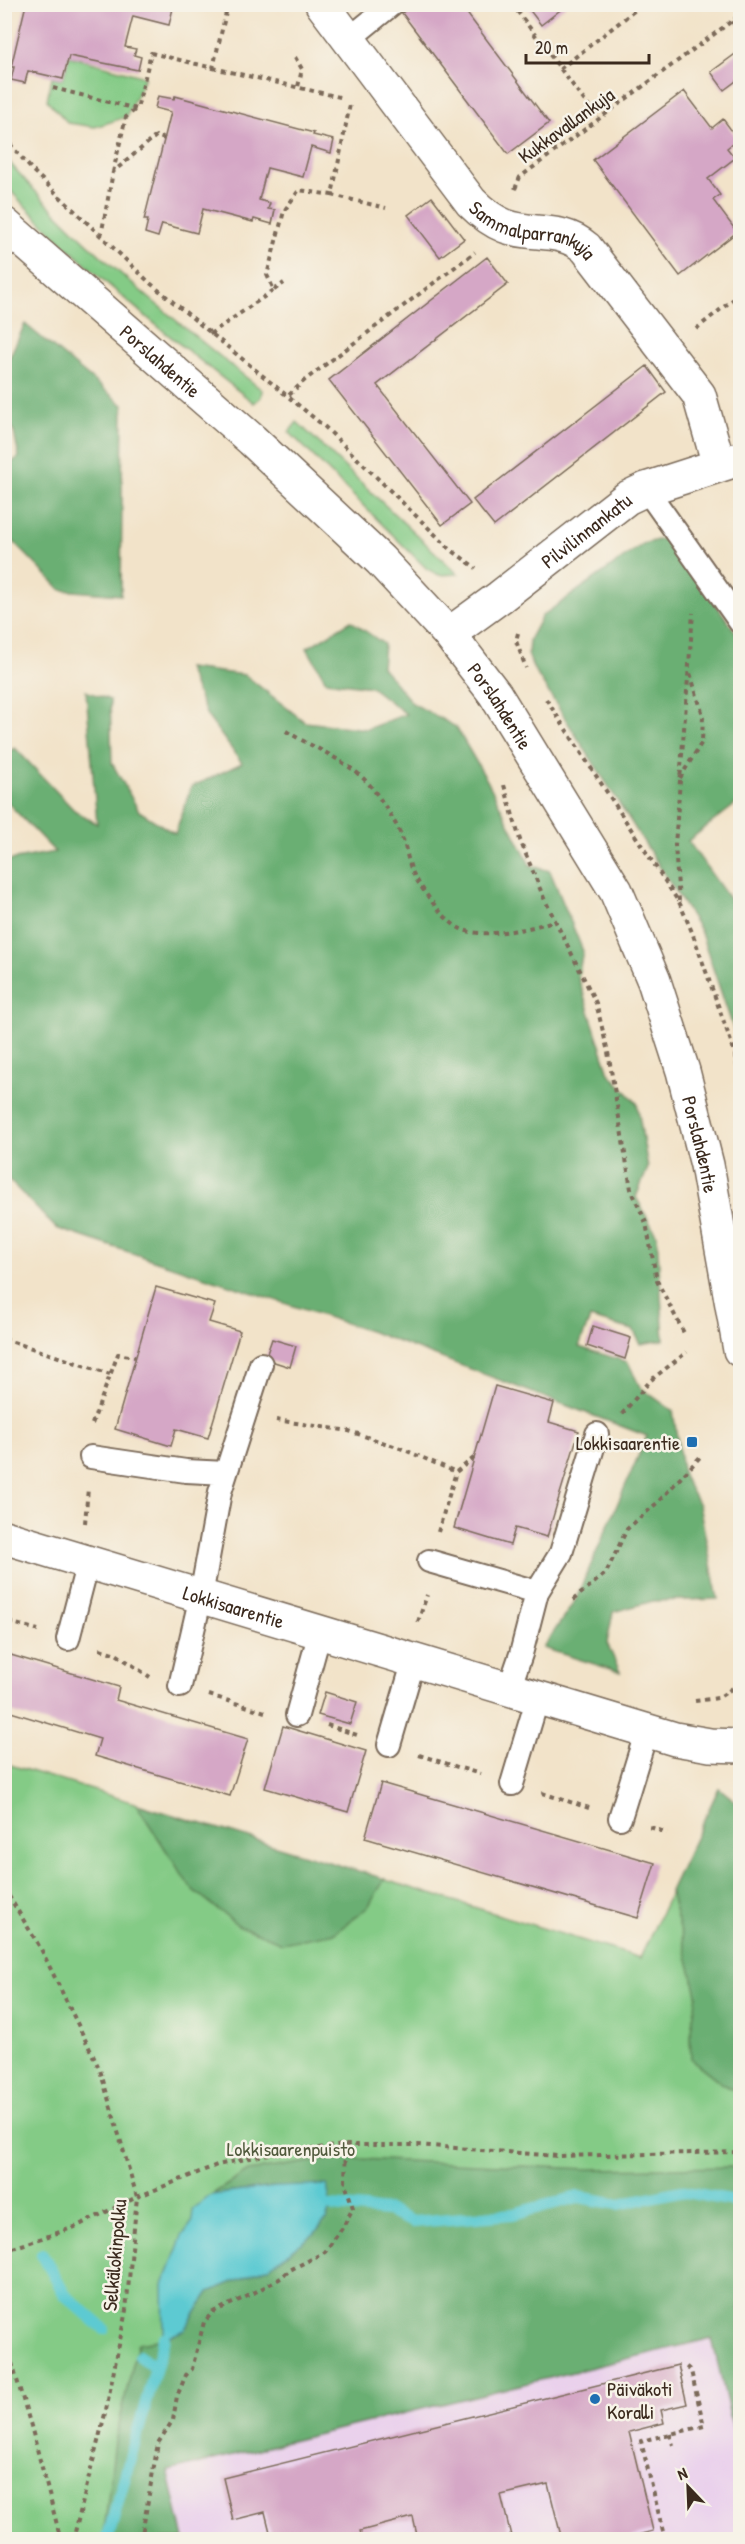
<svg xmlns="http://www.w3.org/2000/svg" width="745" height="2544" viewBox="0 0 745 2544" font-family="'Patrick Hand',sans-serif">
<rect width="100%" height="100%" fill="#f7f3e8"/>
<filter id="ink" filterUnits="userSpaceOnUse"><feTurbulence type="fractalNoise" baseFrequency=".0167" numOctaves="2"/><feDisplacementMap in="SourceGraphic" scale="12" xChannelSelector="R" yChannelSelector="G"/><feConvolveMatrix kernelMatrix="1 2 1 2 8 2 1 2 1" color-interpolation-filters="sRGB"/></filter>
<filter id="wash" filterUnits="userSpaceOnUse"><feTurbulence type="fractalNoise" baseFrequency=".008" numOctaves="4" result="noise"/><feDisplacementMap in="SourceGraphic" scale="24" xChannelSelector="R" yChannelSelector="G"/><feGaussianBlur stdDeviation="1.35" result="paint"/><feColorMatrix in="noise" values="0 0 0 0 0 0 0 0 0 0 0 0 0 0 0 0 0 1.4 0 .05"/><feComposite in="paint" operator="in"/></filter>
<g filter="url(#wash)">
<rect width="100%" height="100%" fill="#f2e3c9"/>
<path fill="#ead1ec" d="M712,2338l28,121v80h-556l-17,-68z"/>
<path fill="#84cb86" stroke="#607a52" stroke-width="1.5" d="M69,56l76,21 -19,40 -31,10 -27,-4 -21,-23 5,-23 11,2z
M4,156c75,89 168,162 258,234l-1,7 -7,6c-87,-68 -174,-137 -249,-218z
M297,422l161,152 -19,1 -12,-6 -138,-137z
M4,1763l636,195 79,-170 21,17v654l-28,-121 -544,133 16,68h-179z"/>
<path fill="#6baf73" stroke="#536c48" stroke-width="1.5" d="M25,324l98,81 -2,190 -60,-5 -56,-57v-66l14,-10 -6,-29 -8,-5v-56z
M668,537l72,101v163l-52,40 52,73v134l-40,-118 -167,-262 -5,-14 1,-14 13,-24 101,-72z
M351,621l33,23 -2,23 30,36 44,24 32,55 42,83 20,6 33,80 -5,26 31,96 28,30 11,65 -12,29 21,39 7,104 -23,4 -8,-14 -43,-12 -11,29 49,15 12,25 33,24 10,65 16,29 19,94 -65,2 -40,11 -6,31 13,29 -77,-24 33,-49 71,-163 -272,-103 -319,-105 -51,-52v-315l50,-9 -50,-52v-47l10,-5 59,62 23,14 -11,-133 24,9 2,63 27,48 36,23 16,-47 51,-24 -35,-47 -20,-48 58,7 60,47 62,7 39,-15 -35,-27 -45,-6 -19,-33z
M719,1788l21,17v288l-17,-9 -32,-25 -1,-23 7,-42 -27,-103z
M136,1804l249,75 -17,28 -33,26 -53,10 -44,-18 -48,-38z
M337,2158l252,11 151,-2v292l-28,-121 -544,133 16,68 -81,1 12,-99 23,-98 26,-4 20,-9 25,-38 60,-25 45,-33 12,-14 5,-15 -57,-18 -63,8 37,-24z"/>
<path fill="#5dcad2" stroke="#4c7a78" stroke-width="1.5" d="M327,2185l4,21 -5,14 -12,14 -45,33 -60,25 -25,38 -20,9 -1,-54 19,-49 11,-15 -1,-11 19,-15 63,-8z"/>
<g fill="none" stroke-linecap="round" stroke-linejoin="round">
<path stroke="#5dcad2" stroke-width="12" d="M331,2206l57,5 25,11 100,-8 65,-17 41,7 61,-13 60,11
M42,2254l23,41 39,34
M140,2356l16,12
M107,2540l57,-201"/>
</g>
<g id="blocks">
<path fill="#d5a7c6" d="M26,4h148l-5,21 -36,-9 -8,31 11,2 -2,6 7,2 -3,13 -69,-14 -6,23 -35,-8 -3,12 -14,-3 3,-13h-3z
M413,4h47l89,119 -41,31 -106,-141z
M525,4h43l-27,21z
M738,52l2,3v23l-16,12 -13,-18z
M684,91l28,37 11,-9 15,20 -11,9 8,10 -27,21 12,16 -7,5 24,32 -57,44 -87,-116z
M158,96l16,3 1,-3 139,37 -1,2 21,5 -3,13 -20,-6 -8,30 -36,-9 -8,32 11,3 -2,6 7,1 -3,14 -18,-5 -1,3 -50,-13 -6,24 -35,-9 -4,13 -13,-4 3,-13h-4l27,-108 -16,-4z
M432,197l32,42 -24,18 -32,-42z
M487,257l21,27 -131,101 93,119 -28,21 -113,-145z
M647,366l19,26 -172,134 -21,-26z
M156,1287l59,17 -6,18 31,9 -32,107 -32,-9 -5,17 -56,-17z
M593,1326l38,12 -6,21 -38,-13z
M272,1339l24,7 -6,21 -25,-8z
M495,1386l59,17 -5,19 30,9 -32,106 -32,-9 -5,17 -56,-17z
M4,1653l115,34 -3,13 132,39 -18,57 -135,-40 5,-17 -96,-29z
M325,1692l32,10 -7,22 -32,-9z
M283,1726l83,25 -18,61 -83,-24z
M381,1783l274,80 -17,55 -273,-80z
M678,2365l9,39 -26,6 3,13 -35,9 24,99 -34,9h-57l-14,-56 -47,11 11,45h-94l-5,-23 -53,14 3,9h-91l-7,-28 -32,8 -10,-42z"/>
</g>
</g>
<g filter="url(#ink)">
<use href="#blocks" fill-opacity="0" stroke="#7b6b5a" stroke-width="1.5"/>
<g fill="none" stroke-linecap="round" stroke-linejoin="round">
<g stroke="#7b6b5a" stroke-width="26">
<path id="lane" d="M349,39l43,-35
M646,489l94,133
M91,1457l95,14 40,2
M429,1561l108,31
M68,1639l20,-77
M180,1686l21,-90 19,-104 41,-128
M509,1689l12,-35 16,-62 24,-39 36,-119
M297,1715l23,-83
M389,1745l25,-85
M512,1784l26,-87
M620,1818l27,-88"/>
</g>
<g stroke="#7b6b5a" stroke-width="36">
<g id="street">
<path id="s1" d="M322,4l149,198c10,10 21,19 34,24 28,11 56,0 81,22l113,147 20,70"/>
<path id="s2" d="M449,634l51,-37 127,-99 19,-9 93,-30"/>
<path id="s3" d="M4,1537l671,202 35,6 30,1"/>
</g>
</g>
<g stroke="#7b6b5a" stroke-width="36">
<g id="secondary">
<path id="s4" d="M4,224l248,216 128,120 69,74 46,60 121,197 38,90 29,90 24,94 33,185"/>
</g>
</g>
<path stroke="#7b6b5a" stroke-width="4" stroke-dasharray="4.5 4.5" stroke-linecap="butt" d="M512,4l86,115
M732,21l8,12
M295,57l7,12 -4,18
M213,68l131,30
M560,69l83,-65
M53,88l84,21 14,-56 62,15 15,-64
M4,137l29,34 117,112 175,144 125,122 26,19
M113,172l13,-55 10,-8
M515,189l5,-12 220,-162
M332,195l54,13
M740,204v3
M101,236l12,-64 43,-36 9,3
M274,290l10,-7
M696,329l44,-35
M210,334l64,-44 -7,-15 17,-64 15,-21 33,5 18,-91
M289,395l16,-15 170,-128
M518,633l-2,8 10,27
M546,699l134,205 12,28 44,124 4,43
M286,731c29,18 65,30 87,58 10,14 24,34 30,51 4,11 5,24 11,35 8,15 31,47 47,54 21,10 73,0 94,-9
M680,778l22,-36 1,-27 -13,-42
M504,785l16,55 23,56 53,107 12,49 23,137 15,34 11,58 27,52
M679,901l-4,-56 18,-232
M4,1339l106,35
M622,1414l29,-34 36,-28
M276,1420l73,11 51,17 56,24
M92,1424l26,-70 17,3
M85,1523l3,-35
M438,1532l18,-60 19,-15
M573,1600l33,-27 21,-44 30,-26 45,-48
M9,1622l29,8
M418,1622l9,-27
M100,1649l16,5 34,23
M209,1695l56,17
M695,1701l23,-3 22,-15
M327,1725l30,10
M419,1755l61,19
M542,1793l47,15
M650,1827l17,6
M4,1888l37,61 59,121 37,127 -11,113 -20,100 -33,130
M4,2251l71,-24 62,-30 80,-32 57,-12 72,-8h72l139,11 183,-4
M4,2337l27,89 30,114
M670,2434l3,11
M141,2540l17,-97 15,-23 4,-24 9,-21 6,-6 12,-47 9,-10 35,-16 33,-18 9,-8 35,-18 18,-25 10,-19 -8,-25 1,-38
M665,2540l-24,-99 63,-15 -13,-55 -8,-7"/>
<use href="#lane" stroke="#fff" stroke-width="22"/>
<use href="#street" stroke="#fff" stroke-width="33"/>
<use href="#secondary" stroke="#fff" stroke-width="33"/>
</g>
</g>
<g fill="#1f6fb2" stroke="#f7f3e8" stroke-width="2">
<rect x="686" y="1436" width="12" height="12" rx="3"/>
<circle cx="595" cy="2399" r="6"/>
</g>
<g text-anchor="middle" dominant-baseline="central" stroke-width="5" stroke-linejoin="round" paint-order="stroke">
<g font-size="20" fill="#3b2a1e" stroke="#f7f3e8">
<text transform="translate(566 125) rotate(-36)">Kukkavallankuja</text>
<text stroke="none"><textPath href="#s1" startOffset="318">Sammalparrankuja</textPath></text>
<text stroke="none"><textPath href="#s4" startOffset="208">Porslahdentie</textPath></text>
<text stroke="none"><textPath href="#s2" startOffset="172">Pilvilinnankatu</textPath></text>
<text stroke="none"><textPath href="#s4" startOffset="694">Porslahdentie</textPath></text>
<text stroke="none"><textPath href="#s4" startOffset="1180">Porslahdentie</textPath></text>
<text stroke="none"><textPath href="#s3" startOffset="240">Lokkisaarentie</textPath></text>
<text transform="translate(114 2255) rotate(-85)">Selkälokinpolku</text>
</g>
<g font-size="20" fill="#3b2a1e" stroke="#f7f3e8" text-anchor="end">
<text x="680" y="1442">Lokkisaarentie</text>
<text x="607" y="2388" text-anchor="start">Päiväkoti<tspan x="607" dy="23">Koralli</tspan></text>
</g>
<g font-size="20" fill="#515a3d" stroke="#f7f3e8">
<text x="291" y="2148">Lokkisaarenpuisto</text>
</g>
</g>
<rect width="745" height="2544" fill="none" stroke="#f7f3e8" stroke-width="24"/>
<g transform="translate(688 2487) rotate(337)" stroke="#f7f3e8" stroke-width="4.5" paint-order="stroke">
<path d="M0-4.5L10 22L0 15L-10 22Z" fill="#3b2a1e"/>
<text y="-9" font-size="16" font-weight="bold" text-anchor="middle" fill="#3b2a1e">N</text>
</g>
<path d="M526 54v9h123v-9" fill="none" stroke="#3b2a1e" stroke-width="3"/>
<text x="535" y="54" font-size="18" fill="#3b2a1e" stroke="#f7f3e8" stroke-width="4.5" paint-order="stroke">20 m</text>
</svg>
